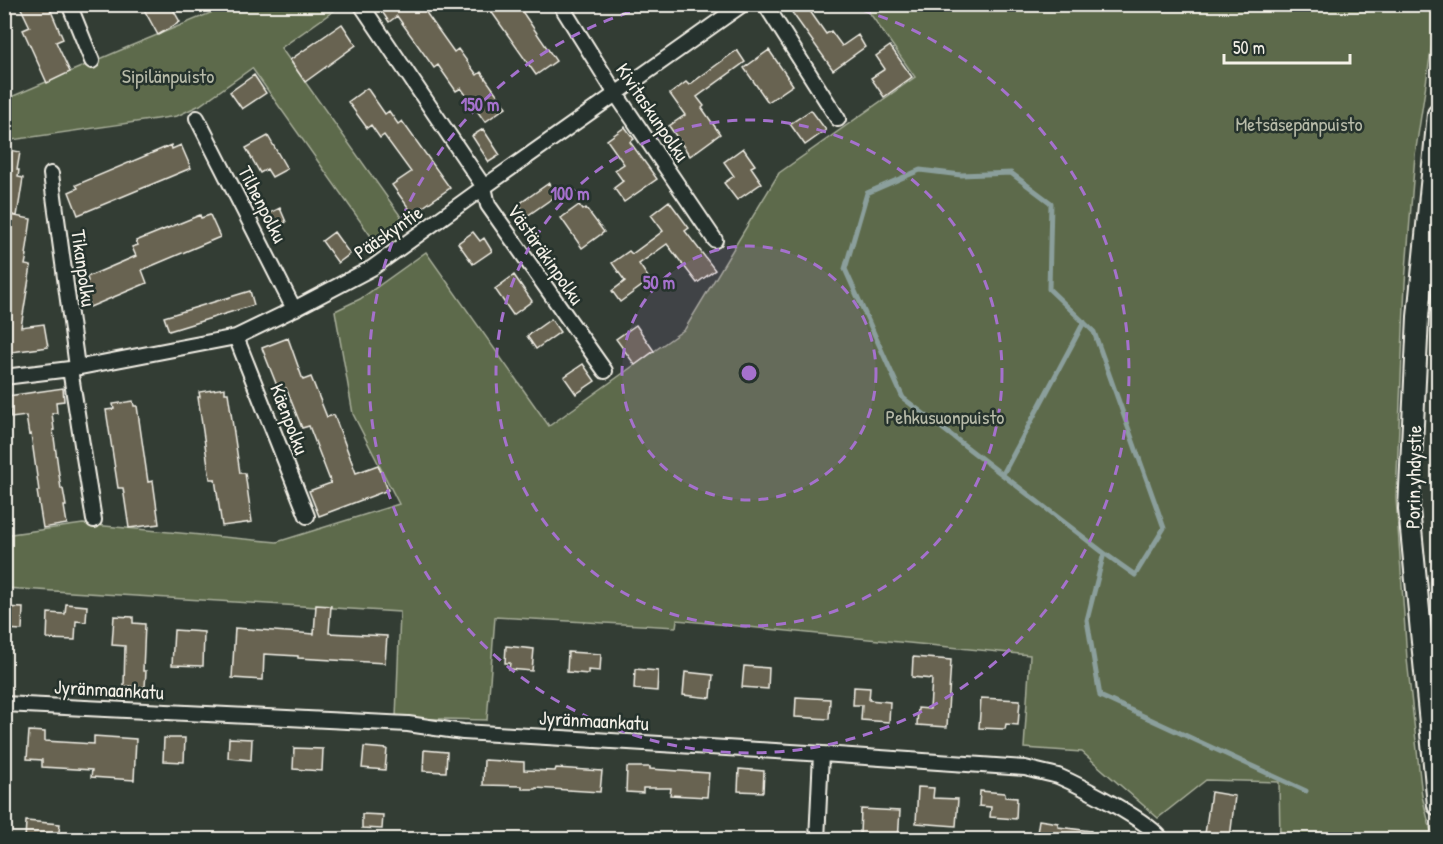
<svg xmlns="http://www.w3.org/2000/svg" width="1443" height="844" viewBox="0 0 1443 844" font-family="'Patrick Hand',sans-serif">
<rect width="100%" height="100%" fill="#333d34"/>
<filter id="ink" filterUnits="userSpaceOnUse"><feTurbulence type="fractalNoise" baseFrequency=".0167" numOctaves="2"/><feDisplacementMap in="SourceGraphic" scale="12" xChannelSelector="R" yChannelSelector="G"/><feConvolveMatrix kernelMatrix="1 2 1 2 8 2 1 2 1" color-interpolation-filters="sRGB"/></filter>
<g filter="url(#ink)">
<path fill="#5d6a4b" stroke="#a8ae9a" stroke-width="1.5" d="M208,5h134l-61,43 123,173 -29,21 -123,-174 -52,37 -23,11 -172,25 -1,-41 124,-53 85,-35z
M864,5h574l-23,150 -10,128 -9,215 11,161 15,137 11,43h-153l-1,-57 -73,-2 -48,38 -76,-66 -58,-4 6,-93 -353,-35 -1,7 -181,-10 -8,103 -91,-2 4,-106 -395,-24 -1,-53 79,-11 194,18 122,-38 -46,-90 -18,-103 25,-12 66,-47 123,174 136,-97 94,-156 136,-96z"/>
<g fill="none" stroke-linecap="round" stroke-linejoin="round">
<path stroke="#8b9f9c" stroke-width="5" d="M1003,474l81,-152
M1104,553l31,22 29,-47 -70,-196 -45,-43 2,-86 -40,-30 -50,2 -41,-5 -53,23 -22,76 58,129 201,155 -17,67 13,76 206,95"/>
</g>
<path fill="#686451" stroke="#f4f1e8" stroke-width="1.5" d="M19,4h29l15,35 -7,3 14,30 -23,11 -24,-53 7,-3z
M141,4h29l10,18 -22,13z
M377,4h43l34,48 4,-3 19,26 4,-3 25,35 -21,15 -24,-34 -5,3 -18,-26 -4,3 -37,-52 -8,6z
M486,4h31l39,57 -20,14z
M786,4h19l21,30 5,-3 11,15 16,-11 7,12 -32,23z
M342,24l14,21 -51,37 -15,-22z
M890,46l22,31 -28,20 -13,-19 14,-9 -9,-13z
M737,50l8,12 -48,35 7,9 -2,2 18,26 -30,22 -21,-30 16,-11 -15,-21 16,-12 3,3z
M769,50l24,35 -25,17 -24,-34z
M254,75l12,18 -24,16 -12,-17z
M367,88l18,26 4,-3 9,13 4,-3 48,67 -37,26 -21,-29 19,-13 -27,-37 -4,3 -9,-13 -4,3 -19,-26z
M811,110l15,20 -21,15 -15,-21z
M625,127l9,12 -4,3 27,37 -33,23 -10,-14 9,-7 -8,-11 9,-6 -17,-24z
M483,129l17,26 -11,7 -17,-26z
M268,136l19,33 -15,8 -5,-8 -7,4 -14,-25z
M171,145l1,4 9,-4 10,23 -113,47 -9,-23 9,-4 -2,-3z
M743,148l12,17 -4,2 11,16 -25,17 -13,-17 10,-7 -10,-14z
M4,149l16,3 -3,18h2l-1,7 5,1 -6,38 -13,-3z
M549,183l8,12 -30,21 -8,-12z
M669,201l20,27 -4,3 30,39 -18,13 -30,-39 -28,20 11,16 -30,22 -8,-11 13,-10 -13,-18 17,-12 3,3 31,-23 -12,-16z
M579,205l4,5 3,-2 18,24 -22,16 -21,-30z
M280,208l6,14 -13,6 -7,-13z
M10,215l21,4 -5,36h1l-2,10 6,1 -10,61 23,-3 4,23 -44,6v-61l3,-18h-2l2,-11 -3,-1v-16z
M200,215l1,3 9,-3 10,22 -78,33 5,13 -57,24 -10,-22 8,-4 -1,-4 49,-21 -4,-9 6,-2 -2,-4z
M334,232l16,22 -12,9 -16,-22z
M473,232l7,9 4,-3 8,13 -19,13 -15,-21z
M514,275l18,26 -19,14 -18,-26z
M250,291l4,14 -85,26 -5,-14z
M551,319l9,13 -24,17 -9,-13z
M636,325l18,26 -19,14 -19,-26z
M288,338l15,42 8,-3 16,40 7,-2 22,58 22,-8 10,25 -69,26 -10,-25 22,-8 -22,-57 -7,2 -16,-40 -7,3 -17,-43z
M583,364l12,17 -19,13 -12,-17z
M63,388l1,13 -8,1 1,11h-5l2,17h-1l8,59h2l3,17h-2l3,18 -24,4 -6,-37h2l-8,-57 -2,1 -3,-19 -15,2 -3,-22z
M225,388v5h3l12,80h5l7,49 -30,4 -7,-47h-5l-12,-82h2l-1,-5z
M133,401l1,5h3l11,76 5,-1 6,43 -30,4 -6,-40h-5l-12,-78 8,-1 -1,-5z
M66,604l21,2 -1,16 -10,-1 -1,19 -28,-1 1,-26 17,1z
M316,605l15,1 -2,27 58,3 -2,27 -87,-5v-2l-34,-2 -1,26 -31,-2 3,-50 79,6z
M4,607l19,1 -1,22 -18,-1z
M114,616l19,1v6l12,1 -2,47h3l-1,16 -21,-1 1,-40 -13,-1z
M174,630l30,2 -1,34 -31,-1z
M506,646l28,3 -2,22 -23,-2 1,-6h-5z
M568,652l33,2 -1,17 -12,-1v4l-21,-2z
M913,657l38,3 -4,67 -30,-2 1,-17 12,1 2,-30 -20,-2z
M744,666l25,2 -1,21 -26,-2z
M635,669l23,2 -1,20 -23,-2z
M685,672l28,3 -2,23 -28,-3z
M854,687l16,1 -1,12 21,2 -1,20 -28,-2 1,-15h-9z
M796,697l34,2 -1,20 -34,-2z
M981,698l39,2 -2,25 -12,-1 -1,5 -26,-1z
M29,731l16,1v9l49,3v-8l42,3 -2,41 -43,-3 1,-7 -50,-3v-7l-15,-1z
M164,738h21l-1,24 -21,-1z
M229,738l23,1 -1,21 -23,-2z
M364,747l23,2 -2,21 -23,-2z
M294,748l29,1 -1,22 -29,-2z
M424,750l23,2 -1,20 -23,-1z
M484,760l40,2v8l31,1 1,-3 46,3 -2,21 -64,-4v1h-14v-3l-39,-1z
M627,767h23v2l59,4 -2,24 -37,-2 1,-7h-28v5l-17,-1z
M739,769l25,2 -1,21 -25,-1z
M918,787l16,1 -1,10 25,1 -2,27 -40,-3z
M980,791l25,2v4l12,1 -1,21 -26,-2 1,-10 -12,-1z
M1211,792l24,4 -5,42 -25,-4z
M861,809l39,2 -2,29h-13v-4l-25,-2z
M362,814l21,1 -1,14 -20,-1z
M1039,820l19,3v4l33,4 -1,9h-54z
M26,821l34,3 -2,16h-33z"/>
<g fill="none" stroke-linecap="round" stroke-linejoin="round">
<g stroke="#f4f1e8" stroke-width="18">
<path id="minor" d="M69,4l23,57
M560,4l56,90 99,146
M765,4l73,115
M362,6l122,181 4,18 117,166
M197,118l97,191
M51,174l26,193
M236,337l71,179
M70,369l24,151
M4,377l66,-8 166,-32 58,-28 78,-41 112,-81 259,-183
M4,704l404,20 55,8 345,21 217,15c11,3 22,5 33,8 21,9 93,46 104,64
M817,840l4,-86"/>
</g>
<g stroke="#f4f1e8" stroke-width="24">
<path id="secondary" d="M1438,114l-20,203 -9,192 29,296"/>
</g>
<use href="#minor" stroke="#26332d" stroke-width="14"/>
<use href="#secondary" stroke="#26332d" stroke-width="20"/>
</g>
</g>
<circle cx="749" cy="373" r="127" fill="#a571cd" fill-opacity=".12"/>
<g fill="none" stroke="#a571cd" stroke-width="3" stroke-dasharray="10 8">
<circle cx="749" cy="373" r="127"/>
<circle cx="749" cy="373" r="253"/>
<path d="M844 5A380 380 0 1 1 654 5"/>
</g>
<g text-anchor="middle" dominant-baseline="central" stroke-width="5" stroke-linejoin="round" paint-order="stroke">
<g font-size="20" fill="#b8bba9" stroke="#26332d">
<text x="168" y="75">Sipilänpuisto</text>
<text x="1299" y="123">Metsäsepänpuisto</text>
<text x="945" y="416">Pehkusuonpuisto</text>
</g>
<g font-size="20" fill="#f4f1e8" stroke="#26332d">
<text transform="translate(653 112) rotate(56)">Kivitaskunpolku</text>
<text transform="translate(263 204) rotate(63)">Tilhenpolku</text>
<text transform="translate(388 232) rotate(-35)">Pääskyntie</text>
<text transform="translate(546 254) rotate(55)">Västäräkinpolku</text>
<text transform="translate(84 268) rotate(82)">Tikanpolku</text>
<text transform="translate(290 419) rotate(69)">Käenpolku</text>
<text transform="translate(1413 477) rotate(-89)">Porin yhdystie</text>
<text transform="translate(109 689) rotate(3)">Jyränmaankatu</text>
<text transform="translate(594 720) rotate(3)">Jyränmaankatu</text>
</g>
</g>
<circle cx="749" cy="373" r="9" fill="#a571cd" stroke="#26332d" stroke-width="3"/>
<g font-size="18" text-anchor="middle" font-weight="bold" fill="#a571cd" stroke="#26332d" stroke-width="5" stroke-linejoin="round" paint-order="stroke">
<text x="480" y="111">150 m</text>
<text x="570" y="200">100 m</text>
<text x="659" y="289">50 m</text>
</g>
<rect width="1443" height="844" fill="none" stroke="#26332d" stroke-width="24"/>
<rect x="12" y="12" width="1419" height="820" fill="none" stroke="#f4f1e8" stroke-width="2" filter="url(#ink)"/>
<path d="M1224 54v9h126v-9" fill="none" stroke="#f4f1e8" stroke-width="3"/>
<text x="1233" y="54" font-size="18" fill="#f4f1e8" stroke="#26332d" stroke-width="4.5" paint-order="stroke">50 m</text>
</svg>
